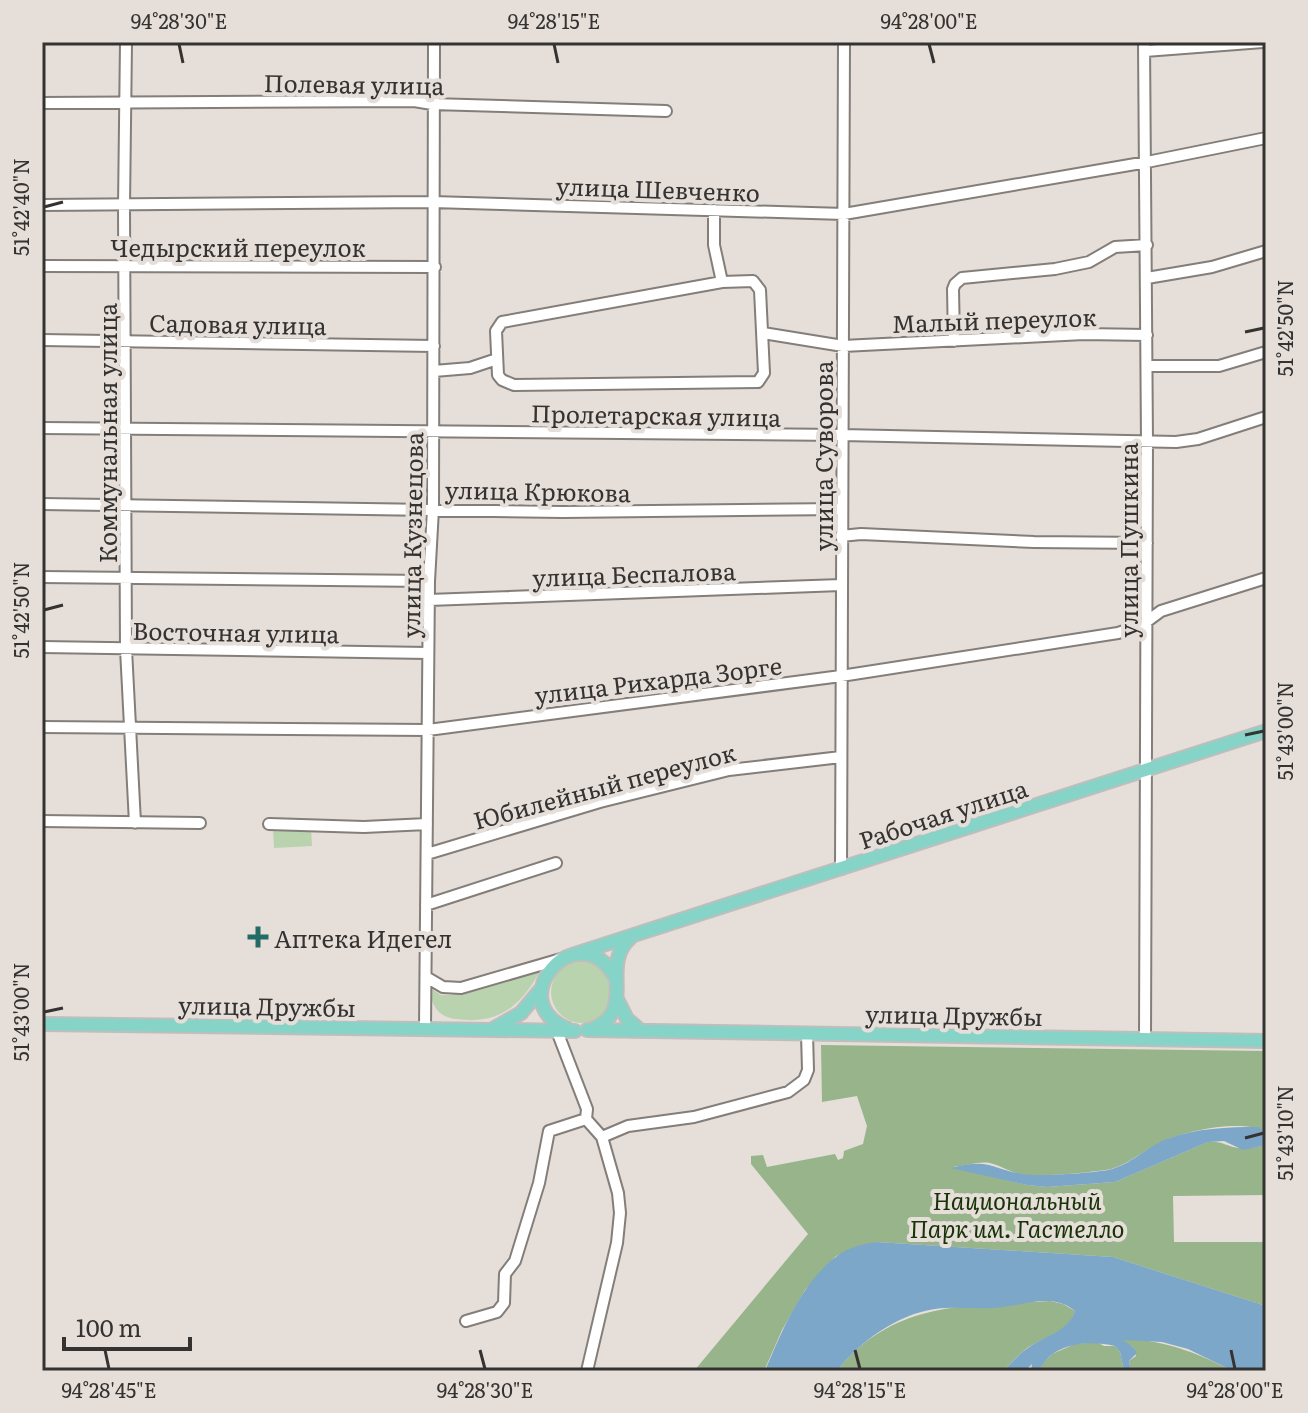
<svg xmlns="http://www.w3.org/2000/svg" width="1308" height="1413" viewBox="0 0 1308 1413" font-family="Literata,serif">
<rect width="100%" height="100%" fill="#e5ded9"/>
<path fill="#bad3af" d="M311,827l1,19 -38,2 -1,-19z
M551 992a31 31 0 1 1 62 0a31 31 0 1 1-62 0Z
M541,969c-16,31 -37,53 -74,51 -12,-1 -22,-1 -30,-10 -5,-7 -7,-16 -10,-24l14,9h9z"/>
<path fill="#97b48a" d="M821,1045l445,6v81c-23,-13 -78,-2 -102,9 -19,8 -33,22 -53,28 -14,3 -72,8 -86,6 -12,-1 -23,-9 -35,-12 -11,-2 -25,3 -37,4l74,18 20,2 68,-5 93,-40c11,-1 15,2 25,5 11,3 23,0 33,-2v50l-93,1 1,46h92v64l-153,-49 -236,-15 -41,14 -31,34 -23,40 -18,41h-70l114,-137 -57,-70v-8l12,-1 4,12 68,-13 3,6 5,-2 1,-7 19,-7 4,-18 -10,-30 -35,6z
M1050,1301l13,3 12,7c-6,22 -33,26 -49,38 -8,6 -16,15 -23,22h-166c56,-71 132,-65 213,-70z
M1134,1339c41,5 62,14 99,32h-102l-2,-10 7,-5 -3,-9 -13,-7z
M1097,1342l7,4h11l5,6 4,19h-88l16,-17 23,-10z"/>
<path fill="#7da7c8" d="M1258,1127l8,5v13l-23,5 -19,-9 -16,1 -93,40 -68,5 -20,-2 -76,-17c39,-10 38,0 71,6 16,3 69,-1 86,-4 23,-5 38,-23 59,-31 30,-11 60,-12 91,-12z
M877,1242l236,15 153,49v65h-33l-45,-22 -26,-7 -39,-2 10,7 4,6 -8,8 2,10h-7l-4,-19 -5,-6c-19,-4 -42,-5 -61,7 -7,4 -11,13 -18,18h-5l1,-7 -7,7h-22c8,-8 16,-17 25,-23 16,-12 40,-16 47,-37 -21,-18 -47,-7 -72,-4 -22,3 -45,-1 -68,2 -37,5 -76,33 -98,62h-72c17,-40 36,-88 72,-115 12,-9 26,-12 40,-14z"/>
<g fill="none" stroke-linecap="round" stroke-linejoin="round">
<g stroke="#837e79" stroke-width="14">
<path id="minor" d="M126,42l-2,164 2,443 9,174
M1144,42l3,400 -2,596
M1145,51l118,-9
M42,103l372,-2 18,3 234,7
M42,205l390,-3 412,12 303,-52 119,-24
M714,210v35l8,37 -220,40 -6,9 2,44 4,5 12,5 244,-3 6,-9 -4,-83 -7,-9 -31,1
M42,266l393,1
M1147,278l65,-11 54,-16
M763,333l80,13 241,-12 63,1
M42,340l392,6
M954,341l-1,-52 2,-5 7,-6 93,-9 34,-7 26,-15 32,-2
M1147,366h72l47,-14
M434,371l36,-3 27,-9
M42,428l800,7 334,7 22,-3 68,-22
M42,504l521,8 279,-3
M841,536l20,-2 173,8 113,1
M42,577l387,4
M429,600l412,-15
M42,647l386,6
M42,727l386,3 413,-54 277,-43 24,-8 19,-14 105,-33
M42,821l158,2
M269,824l95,3 63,-3
M427,854l173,-52 129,-32 112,-13
M841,869l3,-827
M426,905l130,-42
M426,977l17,10 18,1 100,-29
M555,1026l32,83 -1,10
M425,1029l4,-448 4,-72 1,-467
M586,1119l16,18 16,56 2,20 -3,30 -30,128
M602,1137l26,-11 66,-9 94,-25 16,-12 4,-10 -1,-36
M466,1321l31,-9 7,-9 1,-29 10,-13 24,-78 10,-52 37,-12"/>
</g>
<g stroke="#bebebd" stroke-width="16">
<path id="major" d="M572,955l694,-224
M618,1001l9,18 14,12
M42,1024l533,7
M493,1029l28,-16 21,-25
M568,1029c-68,-28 10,-117 47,-52
M587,1030l679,11
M590,1030c50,-19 8,-63 40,-92"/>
</g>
<use href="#minor" stroke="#fff" stroke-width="10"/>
<use href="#major" stroke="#85d4c7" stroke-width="12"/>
</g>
<path fill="none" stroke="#353331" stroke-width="3" d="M179,44l4,19M554,44l4,19M929,44l5,19M44,207l19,-5M1245,332l19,-4M44,610l19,-5M1245,735l19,-4M44,1012l19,-4M1245,1138l19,-5M105,1350l4,19M480,1350l5,19M855,1350l5,19M1231,1350l4,19"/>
<path fill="#226c65" stroke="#e5ded9" stroke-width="3" d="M254 925h8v8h8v8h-8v8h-8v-8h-8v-8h8z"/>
<g text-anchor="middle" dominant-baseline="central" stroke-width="8" stroke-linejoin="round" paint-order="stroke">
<g font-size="24" fill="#353331" stroke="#e5ded9">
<text transform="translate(354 83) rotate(1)">Полевая улица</text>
<text transform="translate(658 188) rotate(2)">улица Шевченко</text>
<text x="238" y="246">Чедырский переулок</text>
<text transform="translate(994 319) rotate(-2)">Малый переулок</text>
<text transform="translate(238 323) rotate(1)">Садовая улица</text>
<text transform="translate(656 414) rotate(1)">Пролетарская улица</text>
<text transform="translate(106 433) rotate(-90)">Коммунальная улица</text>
<text transform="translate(822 456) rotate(-90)">улица Суворова</text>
<text transform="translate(538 490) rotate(1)">улица Крюкова</text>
<text transform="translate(411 535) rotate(-89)">улица Кузнецова</text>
<text transform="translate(1127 540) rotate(-90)">улица Пушкина</text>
<text transform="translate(634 573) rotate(-2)">улица Беспалова</text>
<text transform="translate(236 631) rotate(1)">Восточная улица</text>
<text transform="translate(658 679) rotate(-7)">улица Рихарда Зорге</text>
<text transform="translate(604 785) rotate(-15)">Юбилейный переулок</text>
<text transform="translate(943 813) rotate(-18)">Рабочая улица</text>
<text transform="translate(267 1005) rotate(1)">улица Дружбы</text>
<text transform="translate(954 1014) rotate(1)">улица Дружбы</text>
</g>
<g font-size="24" fill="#353331" stroke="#e5ded9" text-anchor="start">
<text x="274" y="937">Аптека Идегел</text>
</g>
<g font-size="24" font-style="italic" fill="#183407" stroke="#e5ded9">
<text x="1017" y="1199">Национальный<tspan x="1017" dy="28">Парк им. Гастелло</tspan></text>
</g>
</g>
<rect width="1308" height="1413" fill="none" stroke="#e5ded9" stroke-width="88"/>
<path d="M64 1337v12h126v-12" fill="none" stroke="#353331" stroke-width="4"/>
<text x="76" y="1337" font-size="24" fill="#353331" stroke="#e5ded9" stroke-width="6" paint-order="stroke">100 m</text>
<rect x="44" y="44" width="1220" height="1325" fill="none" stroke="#353331" stroke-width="3"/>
<g font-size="20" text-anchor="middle" fill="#353331">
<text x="179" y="29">94°28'30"E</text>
<text x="554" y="29">94°28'15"E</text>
<text x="929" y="29">94°28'00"E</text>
<text transform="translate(22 207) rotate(-90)" y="7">51°42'40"N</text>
<text transform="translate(1286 328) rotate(-90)" y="7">51°42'50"N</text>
<text transform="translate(22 610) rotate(-90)" y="7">51°42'50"N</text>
<text transform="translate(1286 731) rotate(-90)" y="7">51°43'00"N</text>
<text transform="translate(22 1012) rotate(-90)" y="7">51°43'00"N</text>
<text transform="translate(1286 1133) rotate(-90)" y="7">51°43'10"N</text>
<text x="109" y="1398">94°28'45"E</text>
<text x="485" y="1398">94°28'30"E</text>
<text x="860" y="1398">94°28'15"E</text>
<text x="1235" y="1398">94°28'00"E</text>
</g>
</svg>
